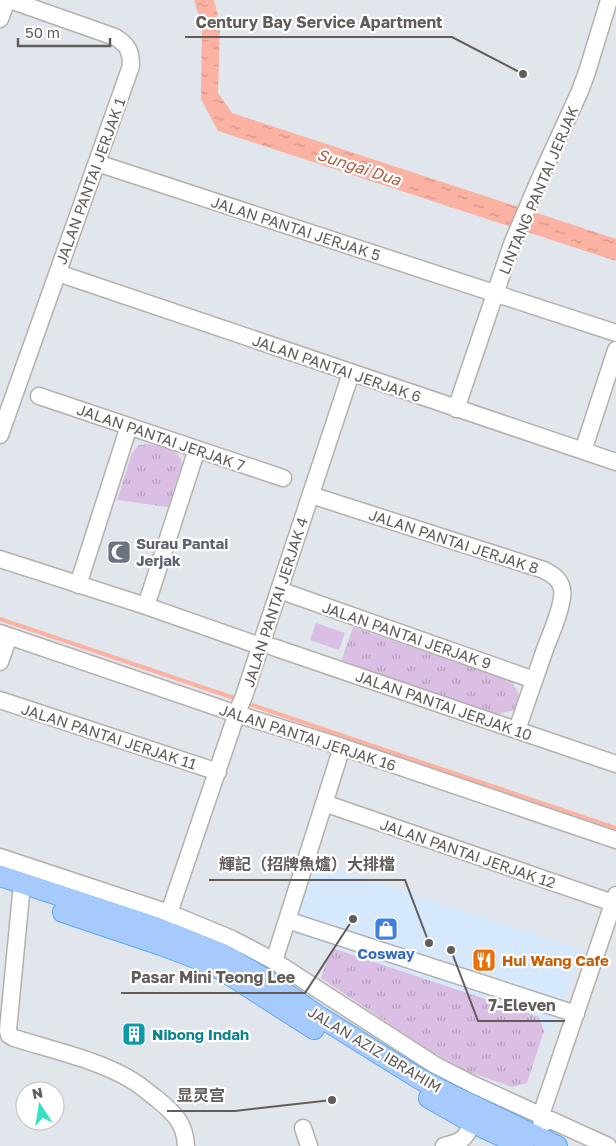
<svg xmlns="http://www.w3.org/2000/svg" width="616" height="1146" viewBox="0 0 616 1146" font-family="'Golos Text','Noto Sans SC',sans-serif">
<defs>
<pattern id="park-tufts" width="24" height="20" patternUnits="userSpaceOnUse" patternTransform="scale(1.25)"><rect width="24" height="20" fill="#dabee3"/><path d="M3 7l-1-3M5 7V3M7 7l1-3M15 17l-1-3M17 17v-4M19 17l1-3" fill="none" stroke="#b49ebb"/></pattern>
<pattern id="water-ripples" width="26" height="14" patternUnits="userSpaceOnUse" patternTransform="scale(1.25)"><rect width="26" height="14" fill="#fcb2a2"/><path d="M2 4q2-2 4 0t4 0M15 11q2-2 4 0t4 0" fill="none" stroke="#cf9487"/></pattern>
</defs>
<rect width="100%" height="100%" fill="#e1e6ec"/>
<path fill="#d6e8fc" d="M316,862l266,88 -26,72 -12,9 -6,-14 -246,-83z"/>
<path fill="url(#park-tufts)" d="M147,444c13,3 33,4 35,20l-14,43 -51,-7 15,-47 7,-8z
M353,627l158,53 8,15 -5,15 -16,4 -157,-52z
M332,948l207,69 5,14 -17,52 -15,4 -43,-15 -42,-23 -106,-71z"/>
<path fill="#dabee3" d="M316,623l29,10 -6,17 -29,-10z"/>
<path fill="url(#water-ripples)" d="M194,0h20l6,23 -2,70 14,20 384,126v22l-398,-130 -17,-32 1,-73z"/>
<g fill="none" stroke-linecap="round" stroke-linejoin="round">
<path stroke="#fcb2a2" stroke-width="4" d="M0,619l237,80
M246,703l370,125"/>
<g stroke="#b4b0ad" stroke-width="19">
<path id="minor" d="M0,19l7,-19
M97,163l519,170
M58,273l558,189
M39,396l244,82
M456,409l56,-165 25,-59 43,-94 7,-19 22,-72
M0,435l131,-369c0,-15 -3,-21 -16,-29l-105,-37
M583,451l33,-101
M311,495l233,75c9,5 16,9 18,19 3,13 -12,47 -17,60 -9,27 -19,54 -28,81
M0,559l146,47 114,40
M78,585l51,-159
M279,590l255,90
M146,606l51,-157
M0,633l237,81 105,33 274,93
M273,647l343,117
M0,662l9,-26
M0,700l218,72
M324,803l289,100
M0,857l169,56 63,26 42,22 161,104 39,20 134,61
M22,884l-14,146 1,5 5,3c38,12 85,22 119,43 8,5 16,12 24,18 17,14 28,24 29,47
M287,920l289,94
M167,923l2,-10 69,-203 6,-14 107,-323
M274,961l68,-214
M542,1125l-1,-10 75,-220
M303,1128l6,18
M444,1146c19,-5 20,-6 29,-23"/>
</g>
<g stroke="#5ba7ec" stroke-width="22">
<path id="major" d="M0,876l155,51 68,27 42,25 52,36 101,63 27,14 112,54
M63,912l98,33 27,10 34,15 92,59
M429,1098l44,25 50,23"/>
</g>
<use href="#minor" stroke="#fff" stroke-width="16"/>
<use href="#major" stroke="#a7cafc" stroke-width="20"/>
</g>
<defs>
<g id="mosque-square" transform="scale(1.25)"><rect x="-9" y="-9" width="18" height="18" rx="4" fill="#6b7280" stroke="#fff"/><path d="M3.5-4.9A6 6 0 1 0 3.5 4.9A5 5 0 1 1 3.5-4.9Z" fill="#fff"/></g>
<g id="shop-square" transform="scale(1.25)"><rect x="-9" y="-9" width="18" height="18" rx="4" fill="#3f7fe0" stroke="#fff"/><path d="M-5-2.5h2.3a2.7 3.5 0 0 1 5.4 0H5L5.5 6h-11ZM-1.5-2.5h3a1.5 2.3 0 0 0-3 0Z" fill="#fff"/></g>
<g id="restaurant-square" transform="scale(1.25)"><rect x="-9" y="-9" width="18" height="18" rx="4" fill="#e8710a" stroke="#fff"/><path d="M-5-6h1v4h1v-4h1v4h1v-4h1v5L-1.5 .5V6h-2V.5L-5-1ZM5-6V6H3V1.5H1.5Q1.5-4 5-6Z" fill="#fff"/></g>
<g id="building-square" transform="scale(1.25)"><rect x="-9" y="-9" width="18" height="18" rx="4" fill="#0f9aa8" stroke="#fff"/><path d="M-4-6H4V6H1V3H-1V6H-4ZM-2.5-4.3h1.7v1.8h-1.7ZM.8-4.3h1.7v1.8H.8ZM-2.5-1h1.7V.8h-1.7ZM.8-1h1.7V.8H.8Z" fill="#fff"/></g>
</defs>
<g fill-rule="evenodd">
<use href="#mosque-square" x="119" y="552"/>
<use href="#shop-square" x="386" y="929"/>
<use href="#restaurant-square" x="484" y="960"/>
<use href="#building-square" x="134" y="1034"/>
</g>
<g text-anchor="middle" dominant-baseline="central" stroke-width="4.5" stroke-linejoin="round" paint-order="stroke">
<g font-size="15" fill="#625c5a" stroke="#fff">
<text transform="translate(90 181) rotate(-70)">JALAN PANTAI JERJAK 1</text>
<text transform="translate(538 190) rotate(-67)">LINTANG PANTAI JERJAK</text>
<text transform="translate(296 228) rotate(18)">JALAN PANTAI JERJAK 5</text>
<text transform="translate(337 368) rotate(19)">JALAN PANTAI JERJAK 6</text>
<text transform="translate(161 437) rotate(19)">JALAN PANTAI JERJAK 7</text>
<text transform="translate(454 541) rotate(18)">JALAN PANTAI JERJAK 8</text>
<text transform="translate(275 602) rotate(-72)">JALAN PANTAI JERJAK 4</text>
<text transform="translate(407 635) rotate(19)">JALAN PANTAI JERJAK 9</text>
<text transform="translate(444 705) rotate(19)">JALAN PANTAI JERJAK 10</text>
<text transform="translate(109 736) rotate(18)">JALAN PANTAI JERJAK 11</text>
<text transform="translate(308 737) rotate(18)">JALAN PANTAI JERJAK 16</text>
<text transform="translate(468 853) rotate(19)">JALAN PANTAI JERJAK 12</text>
<text transform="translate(375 1049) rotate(31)">JALAN AZIZ IBRAHIM</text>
</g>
<g font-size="15" font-weight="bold" fill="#5b616d" stroke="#fff" text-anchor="start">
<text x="136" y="543">Surau Pantai<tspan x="136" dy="17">Jerjak</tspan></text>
</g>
<g font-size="15" font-weight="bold" fill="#366cbe" stroke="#fff">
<text x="386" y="953">Cosway</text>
</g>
<g font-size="15" font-weight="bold" fill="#c56008" stroke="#fff" text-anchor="start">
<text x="502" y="960">Hui Wang Cafe</text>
</g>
<g font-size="15" font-weight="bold" fill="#0d838f" stroke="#fff" text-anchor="start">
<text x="152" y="1034">Nibong Indah</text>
</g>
<g font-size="16" font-style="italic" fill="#ad5d41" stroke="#fff">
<text transform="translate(359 167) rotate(18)">Sungai Dua</text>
</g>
</g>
<path fill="none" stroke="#625c5a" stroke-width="2" d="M523 74L452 37H185M429 943L405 880H209M353 919L305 993H121M451 950L478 1021H565M332 1100L235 1111H167"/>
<g fill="#625c5a" stroke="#fff" stroke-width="2">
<circle cx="523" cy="74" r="5"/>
<circle cx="429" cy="943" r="5"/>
<circle cx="353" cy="919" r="5"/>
<circle cx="451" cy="950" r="5"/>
<circle cx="332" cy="1100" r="5"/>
</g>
<g font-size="16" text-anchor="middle" font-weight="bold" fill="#625c5a" stroke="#fff" stroke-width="4.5" stroke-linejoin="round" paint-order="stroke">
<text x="319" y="28">Century Bay Service Apartment</text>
<text x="307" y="870">輝記（招牌魚爐）大排檔</text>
<text x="213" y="983">Pasar Mini Teong Lee</text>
<text x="522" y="1011">7-Eleven</text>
<text x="201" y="1101">显灵宫</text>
</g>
<g transform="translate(40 1106) rotate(348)"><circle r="24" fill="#ffffff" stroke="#c0bebd"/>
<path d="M0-4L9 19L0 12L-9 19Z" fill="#31e2c4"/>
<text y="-8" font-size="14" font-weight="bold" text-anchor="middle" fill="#625c5a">N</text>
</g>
<path d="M18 38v8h92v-8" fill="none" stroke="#625c5a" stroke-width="2.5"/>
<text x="25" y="38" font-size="15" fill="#625c5a" stroke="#ffffff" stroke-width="4" paint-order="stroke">50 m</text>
</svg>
